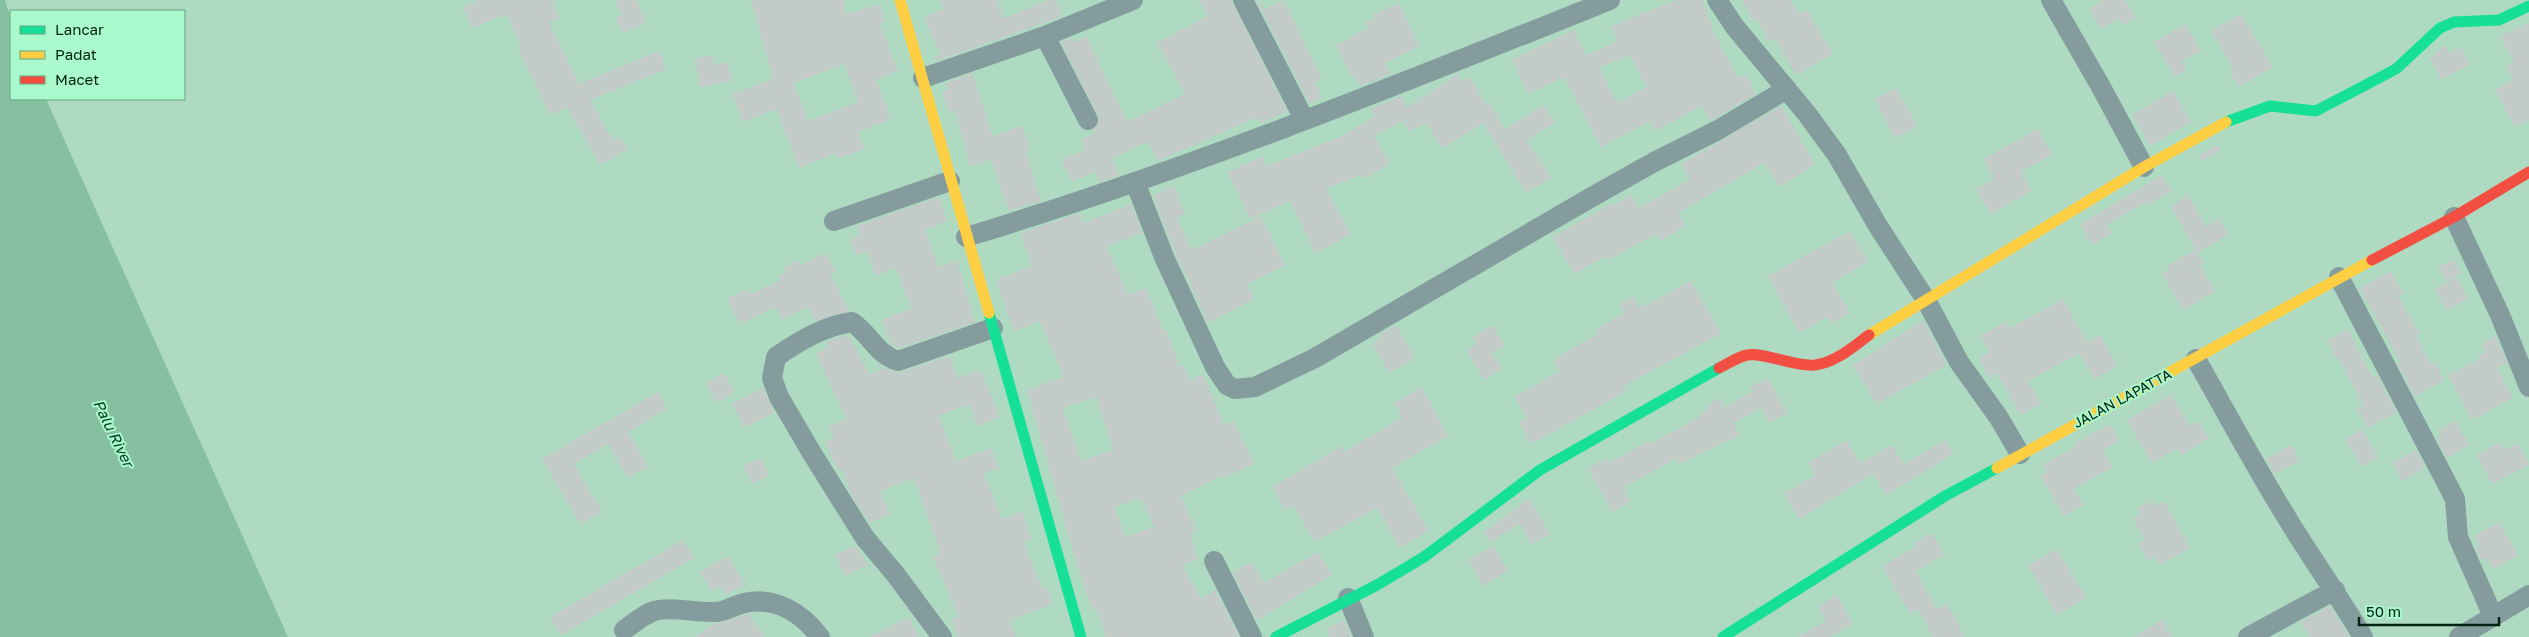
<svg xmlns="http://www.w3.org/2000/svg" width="2529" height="637" viewBox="0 0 2529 637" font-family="'Golos Text',sans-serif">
<rect width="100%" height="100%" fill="#aedac2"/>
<path fill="#86c0a0" d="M0,0h5l6,20v79h35l242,538h-288z"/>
<path fill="#c3cbc8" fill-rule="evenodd" d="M479,0h73l8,19 -11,4 30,61 80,-33 8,18 -77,31 23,41 7,-4 7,13 -27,15 -33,-58 -17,8 -32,-67 3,-1 -14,-33 -35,14 -9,-21z
M615,0h22l9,23 -24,10 -6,-15 6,-3z
M751,0h92l3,14 35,-10 4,18 -5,2 18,47 -22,9 15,39 -33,13 7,17 -27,10 -2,-6 -37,15 -23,-59 -33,13 -11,-28 41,-15zM844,64l14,38 -50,19 -14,-38z
M940,0h57l7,18 45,-18h7l7,16 -127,45 -2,-4 6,-2 -16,-38 19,-8z
M1199,0h32l56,111 -27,13 -3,-7 -99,44 -10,-19 -36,16 7,17 -20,7 -4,-10 -24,10 -10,-22 24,-10 -4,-11 14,-6 -2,-2 7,-11 -39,-78 11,-4 2,4 12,-6 41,86 58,-28 -28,-51 51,-27z
M1284,0l38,80 -7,3 7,15 -12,6 -52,-101 3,-2 4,8z
M1677,0h25l11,27 -2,1 27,50 8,-4 10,20 -46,27 -8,-15 -47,25 -5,-10 -49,26 -37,-70 -36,17 -16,-35 62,-29 12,25 32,-14 -7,-15zM1630,55l17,32 -30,16 -14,-27 -2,-9z
M1742,0h48l9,14 8,-4 26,44 -37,21 -21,-36 -6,3 -12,-22 -4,2z
M2104,0h21l11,18 -13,7 -4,-6 -18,10 -12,-20z
M1399,3l20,43 -34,17 6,11 -31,12 -5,-10 -3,1 -16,-32 32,-17 -3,-6 10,-4 -2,-3z
M2241,14l32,53 -34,20 -10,-17 4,-2 -22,-37z
M2529,23v97l-14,7 -20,-38 18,-9 -7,-14 8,-5 -14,-25z
M2185,24l16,27 -19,10 5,9 -12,7 -21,-35z
M2445,45l4,8 12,-6 9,17 -29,16 -11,-21z
M712,55l2,9 14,-2 4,19 -32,6 -5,-28z
M973,73l19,63 30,-10 9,24 -5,2 15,49 -32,10 -18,-52 -21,7 -15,-56 -6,2 -7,-21 6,-1 -3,-7z
M1458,74l4,7 8,-4 15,26 3,-2 17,28 39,-24 11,18 -28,17 24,38 -25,15 -43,-70 -41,25 -16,-25 -17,8 -5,-10 -30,15 16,27 -26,16 -3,-4 -35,14 25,45 -36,20 -25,-53 -40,18 -22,-47 35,-16 4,10 75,-30 33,-20 -4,-8 31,-12 5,11z
M1896,88l21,38 -22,12 -21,-39z
M2173,91l18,31 -41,24 -18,-31z
M1781,106l34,58 -35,23 -16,-24 -86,50 8,13 -26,15 -4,-7 -48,26 -2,-4 -32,18 -21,-37 59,-34 1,2 18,-10 8,13 51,-29 -9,-15z
M2038,129l14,26 -31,17 11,19 -42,23 -14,-25 18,-10 -11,-20z
M2217,145l4,5 -19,11 -3,-6z
M2162,175l10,16 -24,14 -2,-3 -39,23 5,8 -20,12 -12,-21z
M1174,186l11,28 -8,3 15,33 69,-34 24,49 -38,19 7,15 -46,24 -33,-71 -22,-57z
M2188,195l18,31 13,-8 9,17 -30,18 6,10 -4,2 15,26 -32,19 -21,-37 7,-4 -2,-3 29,-17 -26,-43z
M940,197l7,24 -22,9 14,37 18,-7 18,62 -77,26 -7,-4 -9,-24 29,-12 -15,-40 -20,7 -9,-24 -11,4 -6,-16 10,-3 -4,-10z
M1131,204l11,29 -35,13 21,49 18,-7 17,42 3,-1 14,38 4,-2 6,15 13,-6 21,51 10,-4 20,43 -32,14 -1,-2 -40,20 16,36 -7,3 8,24 -16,6 19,34 14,-9 24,47h-133l-10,-29 -4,2 -14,-42 -51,-178 37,-13 -24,-56 -26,11 -18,-52 36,-14 -12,-33 60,-20 4,10zM1096,397l17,53 -32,11 -18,-53zM1141,498l13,29 -29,10 -10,-30z
M1850,231l18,31 -36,21 18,30 -18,11 -4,-7 -29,16 -31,-57z
M826,253l10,19 -6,2 19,37 -34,10 -7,-14 -26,13 -6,-13 -36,17 -13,-25 22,-10 2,5 29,-14 -2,-4 8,-3 -2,-6 14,-7 3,5z
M2454,259l7,14 -15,9 -8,-14z
M2391,271l12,22 -5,3 22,38 -4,2 15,28 4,-2 10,18 -30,16 -18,-33 3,-2 -41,-73z
M2457,277l11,22 -21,11 -12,-21z
M1691,281l30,52 -97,53 3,5 -96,53 -12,-22 8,-4 -13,-21 46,-26 -7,-11 45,-26 -3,-4 29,-17 -5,-9 14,-8 7,12z
M2063,299l24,43 13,-7 17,31 -23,13 -14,-26 -52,28 13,23 -21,11 -23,-42 -8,5 -11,-20 11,-6 -9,-16 26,-14 4,6z
M1923,320l24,45 -71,39 -23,-39z
M1396,325l19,33 -26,15 -17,-29 8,-5 -2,-4z
M1493,325l12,21 -13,7 10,16 -18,11 -18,-30 10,-6 -4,-7z
M2348,329l24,47 4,-2 20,39 -29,15 -11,-20 7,-4 -25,-46 -2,1 -9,-18z
M849,335l20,39 14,-6 11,4h8l48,-16 8,22 23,-8 19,47 -23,9 -8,-22 -30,12 17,45 35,-13 8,20 -15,5 18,46 20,-8 10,28 -8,3 18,46 4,-2 7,18 -43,16 7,17h-59l-7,-17 8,-3 -26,-61 7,-3 -26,-75 -34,13 10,23 -20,9 -18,-27 -11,-27 -4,2 -12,-30 9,-3 -5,-12 17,-7 -30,-66 12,-6 -2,-5z
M2495,336l12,27 -10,5 16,30 -41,22 -24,-45 32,-16 -2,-3 8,-4 -5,-8z
M723,373l12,19 -18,10 -11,-19z
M1768,378l19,35 -18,10 -8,-15 -27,15 6,12 -61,29 -3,-6 -53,30 8,14 -19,10 -24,-44 19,-10 2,5 40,-22 2,3 51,-29 -2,-2 9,-5 -2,-3 13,-7 5,9 27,-15 -3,-4z
M1422,387l26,49 -56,32 37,63 -29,17 -23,-40 -62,34 -22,-37 -8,5 -13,-23 70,-41 3,5 57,-33 -8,-15z
M763,388l11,25 -30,15 -12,-25z
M658,392l9,17 -39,23 20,35 -20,11 -20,-34 -34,20 28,48 -22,12 -38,-65z
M2171,394l19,32 8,-5 11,17 -28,17 -4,-7 -25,15 -25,-43z
M2455,420l14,25 -22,13 -10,-19 4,-3 -3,-6z
M2110,424l9,17 -16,9 10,17 -39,22 10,16 -20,11 -24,-41 7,-3 -4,-7 33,-19 -1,-3z
M2362,429l16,29 -16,9 -17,-28z
M1847,440l13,23 32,-18 12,19 41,-24 8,14 -67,41 -13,-21 -74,45 -15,-26 31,-18 -7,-12z
M2500,442l5,8 13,-7 11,22 -37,19 -15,-29z
M2291,445l9,15 -25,14 -9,-15z
M2416,450l9,18 -23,13 -10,-18z
M762,458l7,18 -17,8 -8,-19z
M1529,498l21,36 -19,11 -11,-21 -30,18 -6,-10z
M2152,500l3,6 9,-5 26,47 -30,17 -5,-9 -7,4 -10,-16 7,-4 -12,-21 8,-5 -4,-5z
M2499,522l19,33 -25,14 -7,-11 -4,3 -6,-13 3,-2 -5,-10z
M1932,533l12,22 -28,16 21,38 10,-6 18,34h-32l-15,-28 -8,5 -28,-48 35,-20 -2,-3z
M683,540l11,18 -133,77 -11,-18z
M856,546l12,19 -24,11 -9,-21z
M1493,546l15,25 -25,15 -15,-26z
M2057,549l29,49 -29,17 -29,-50z
M1318,552l14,23 -75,45 -24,-47 19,-11 12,21z
M728,556l17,28 -19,11 -6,-9 -8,5 -12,-19z
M1837,595l16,29 -23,13h-32l28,-16 -8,-15z
M2330,606l19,31h-39l-9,-15z
M749,614l15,23h-69l19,-13z
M909,617l10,20h-50z
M1344,620l7,17h-21l-4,-8z
M2162,620l10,17h-39z"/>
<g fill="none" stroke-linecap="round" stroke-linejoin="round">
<path stroke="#849c9e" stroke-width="20" d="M1243,0l61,119
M1717,0l18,27 72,87 30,41 41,71 48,74 33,62 40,56 21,36
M2051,0l50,87 43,80
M1045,36l43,84
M923,78l122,-42 88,-36
M1135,182l29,75 51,110 12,18 8,4 20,-2 60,-29 275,-160 66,-37 62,-31 69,-41
M2454,217l46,98 29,72
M834,221l116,-40
M966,237c219,-66 432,-152 644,-237
M2339,277l116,222 3,38 35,79
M2196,359c30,53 59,107 91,159 24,40 52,78 76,119
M1214,561l38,76
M1348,598l16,39
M624,630c9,-6 19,-15 30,-19 18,-5 42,2 61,1 10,0 20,-7 29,-9 31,-7 58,10 76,34
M942,637l-46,-62 -31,-37 -52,-83 -34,-58 -7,-19 4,-21c23,-16 48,-31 76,-35 18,12 25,33 46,39l95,-33
M2248,637l87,-47
M2459,637l70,-42"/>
<path stroke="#16e098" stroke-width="11" d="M2226,122l44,-16 46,5 80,-42 44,-41 14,-6 45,-2 30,-14
M989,313l92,324
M1276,637l101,-52 47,-28 116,-87 179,-102
M1723,637l222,-141 52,-28"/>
<path stroke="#ffcf43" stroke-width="11" d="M900,0l89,313
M1869,335l275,-168 82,-45
M1997,468l375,-208"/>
<path stroke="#f24e42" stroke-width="11" d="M2372,260l82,-43 75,-45
M1719,368c9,-4 18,-11 28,-13 19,-3 46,12 68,10 20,-2 39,-19 54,-30"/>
</g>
<g text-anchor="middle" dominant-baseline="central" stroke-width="4" stroke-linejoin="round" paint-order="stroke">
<g font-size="14" fill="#012313" stroke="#a9f9cd">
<text transform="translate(2122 398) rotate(-28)">JALAN LAPATTA</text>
</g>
<g font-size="15" font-style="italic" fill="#063d26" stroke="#a9f9cd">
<text transform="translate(114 433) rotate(64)">Palu River</text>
</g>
</g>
<rect x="10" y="10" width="175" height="90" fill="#a9f9cd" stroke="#66a383"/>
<rect x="20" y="26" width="25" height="8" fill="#16e098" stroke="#66a383"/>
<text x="55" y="35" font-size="15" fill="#012313">Lancar</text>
<rect x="20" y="51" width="25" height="8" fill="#ffcf43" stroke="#66a383"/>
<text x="55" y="60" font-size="15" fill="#012313">Padat</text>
<rect x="20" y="76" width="25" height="8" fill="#f24e42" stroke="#66a383"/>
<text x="55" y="85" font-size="15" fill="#012313">Macet</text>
<path d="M2359 617v8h140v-8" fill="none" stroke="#012313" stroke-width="2.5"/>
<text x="2366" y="617" font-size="15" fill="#012313" stroke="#a9f9cd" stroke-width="4" paint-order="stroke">50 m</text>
</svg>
